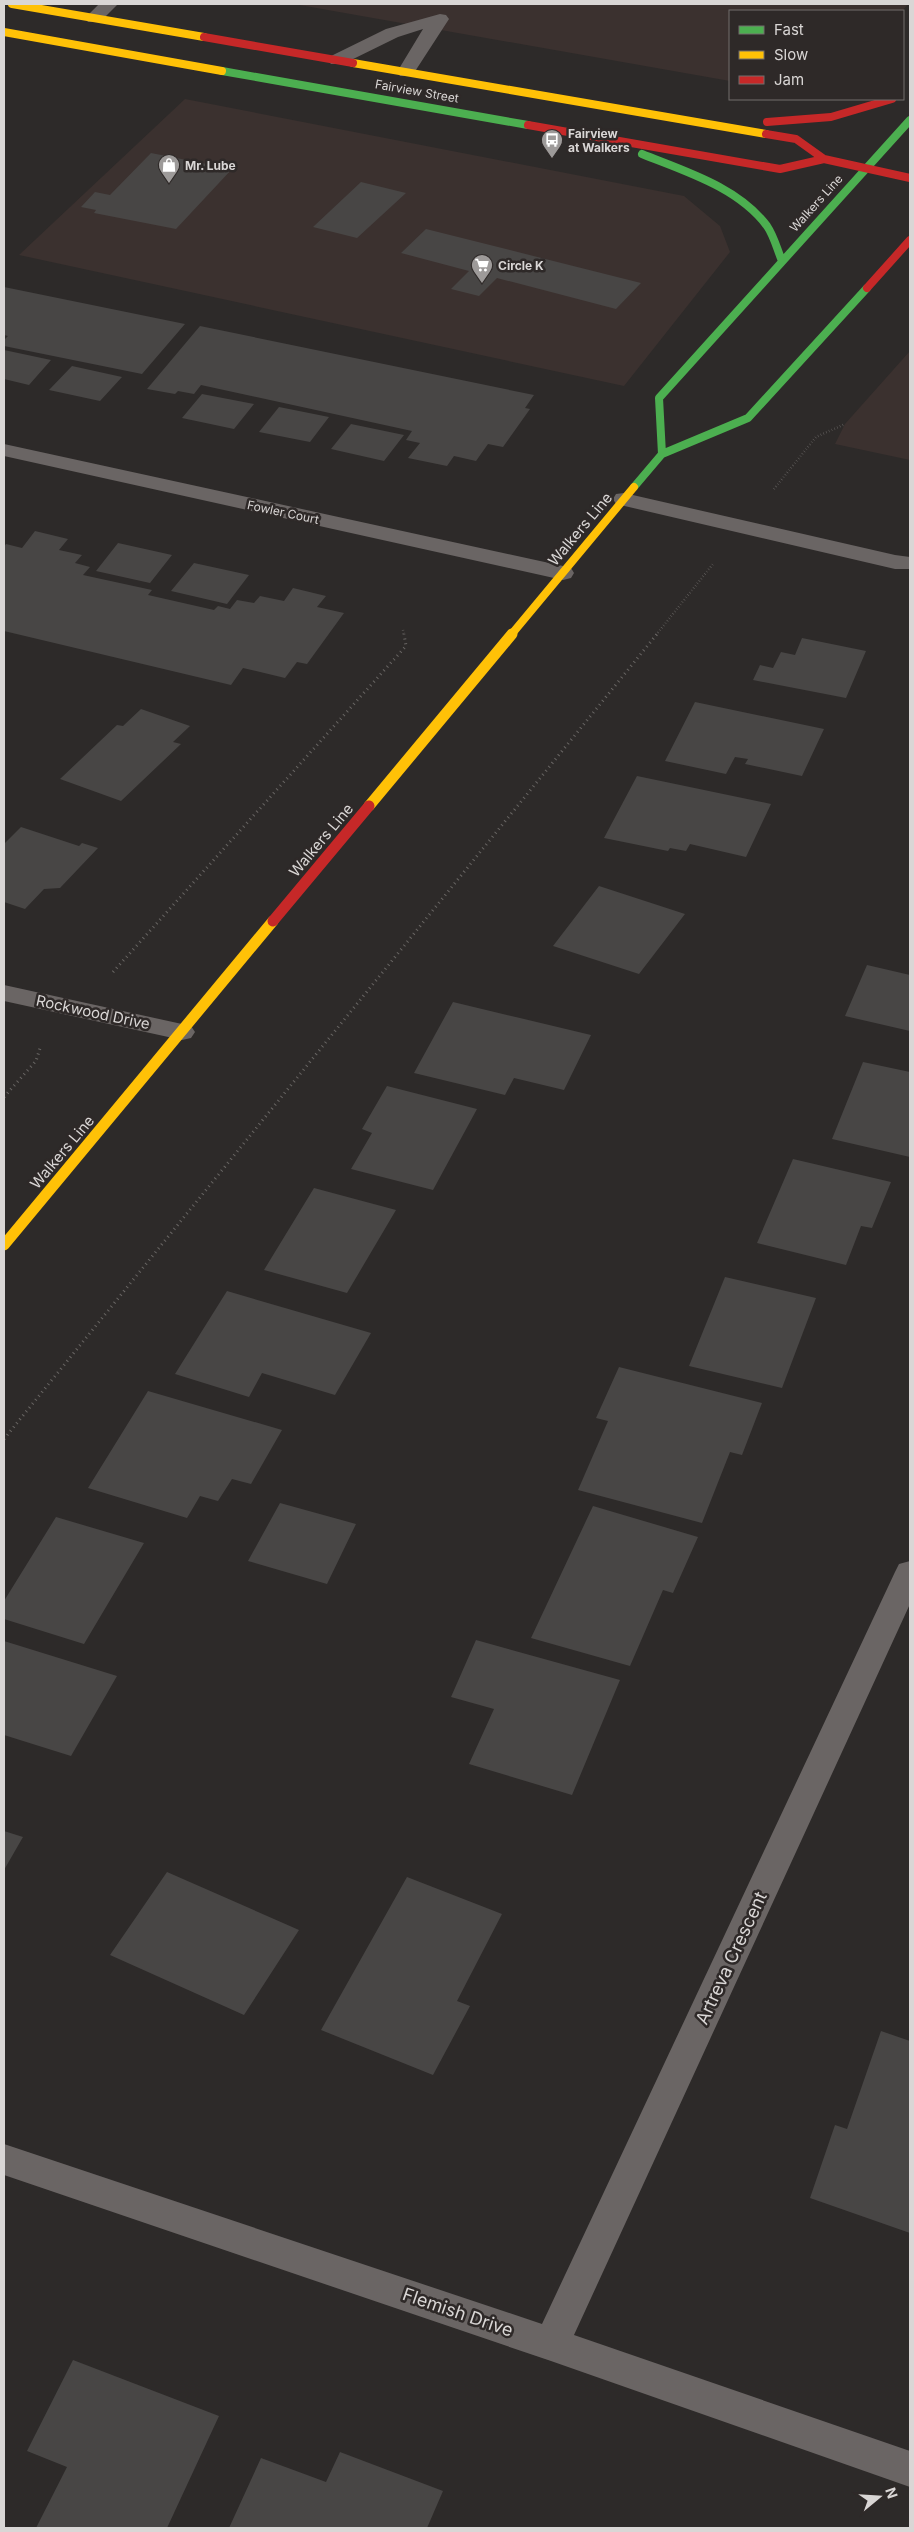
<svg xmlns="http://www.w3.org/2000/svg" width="914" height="2532" viewBox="0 0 914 2532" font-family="Inter,sans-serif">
<rect width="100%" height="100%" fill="#2d2a29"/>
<path fill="#3b312f" d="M294,4h614l-6,7h-172v70z
M185,99l499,97 36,30 10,26 -106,134 -605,-131z
M910,351v109l-75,-16 10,-20z"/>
<path fill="#484645" d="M151,153l81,16 -56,60 -82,-16 2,-3 -15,-3 14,-15 15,3z
M361,182l45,11 -49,45 -44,-11z
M426,229l215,54 -25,26 -119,-31 -18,18 -28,-7 18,-18 -68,-18z
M4,287l181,37 -43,50 -138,-28v-6l4,-4 -4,-1z
M200,326l334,69 -9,13 5,1 -27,38 -15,-3 -12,17 -22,-5 -7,10 -39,-8 12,-15 -14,-3 6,-9 -211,-46 -7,9 -16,-3 -3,3 -28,-5z
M4,350l47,10 -22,25 -25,-6z
M72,366l50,11 -22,24 -51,-11z
M202,394l52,10 -20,25 -52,-11z
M279,407l50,10 -19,25 -51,-10z
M351,424l53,11 -20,26 -53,-12z
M35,531l33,8 -9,11 23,5 -7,8 15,4 -7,8 69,15 -4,5 66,15 4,-4 12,3 7,-9 17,3 6,-7 24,5 9,-13 33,8 -9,11 27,6 -37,51 -10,-2 -12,16 -42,-10 -12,17 -227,-54v-84l2,-3 16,4z
M118,543l54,12 -22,28 -54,-12z
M194,563l55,12 -22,29 -56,-13z
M802,638l64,13 -20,47 -93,-18 7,-15 13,3 8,-16 14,3z
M695,702l129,27 -22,47 -57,-12 3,-5 -13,-2 -9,17 -61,-13z
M141,709l49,17 -17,16 8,2 -60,57 -61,-22 57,-54 6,1z
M637,776l134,28 -25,53 -56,-13 -4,7 -16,-3 -2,3 -64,-13z
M21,827l58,19 3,-3 16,5 -38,40 -16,1 -19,20 -21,-7v-58z
M599,886l86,28 -46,60 -86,-28z
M867,965l43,10v56l-65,-15z
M453,1002l138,33 -27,55 -50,-12 -9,17 -91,-22z
M863,1062l47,10v85l-78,-18z
M387,1086l90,23 -44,81 -82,-21 21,-36 -10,-4z
M793,1159l98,23 -19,46 -11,-2 -15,39 -89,-22z
M314,1188l82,22 -49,83 -83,-23z
M725,1277l91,21 -34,90 -93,-22z
M227,1291l144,42 -36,62 -73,-22 -13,24 -74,-23z
M619,1367l143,36 -20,52 -12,-3 -28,71 -124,-33 30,-69 -12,-3z
M148,1391l134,39 -31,54 -19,-5 -14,22 -18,-5 -13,22 -99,-30z
M280,1503l76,21 -29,60 -79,-23z
M593,1506l105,31 -25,56 -10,-3 -33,76 -99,-28z
M56,1517l88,26 -60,101 -80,-25v-18z
M476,1640l144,40 -48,115 -103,-31 25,-55 -43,-12z
M4,1641l113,35 -46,80 -67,-21z
M4,1831l19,6 -19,33z
M167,1872l132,58 -55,85 -134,-60z
M407,1877l95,37 -45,87 13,5 -37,69 -112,-45z
M881,2031l29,10v192l-100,-35 25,-73 12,4z
M73,2360l146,56 -52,112h-131l31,-61 -40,-16z
M340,2452l103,39 -16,37h-198l32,-70 65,24z"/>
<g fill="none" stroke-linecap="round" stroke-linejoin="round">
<path stroke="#696664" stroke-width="2.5" stroke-dasharray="0.5 2.5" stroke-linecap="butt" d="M774,489l42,-52 29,-13
M403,630l1,5
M656,635l57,-71"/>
<path stroke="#696664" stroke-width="3" stroke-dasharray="1 4" stroke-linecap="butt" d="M113,972l293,-326 -2,-12
M4,1097l32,-36 5,-16
M4,1439l653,-805"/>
<path fill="#6a6564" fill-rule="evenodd" d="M99,4h19l-18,18h-12l-3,-4z
M440,14l6,1 3,4 -37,57h-12l-3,-4 26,-43 -25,8 -55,27h-12l-3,-4 3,-4 55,-27z
M624,493l271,62 15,2v12h-15l-279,-65 -3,-5 3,-5z"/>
<path fill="#6a6564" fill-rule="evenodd" d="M4,444l559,122 8,2 3,5 -3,5 -8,2 -559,-124z
M4,985l178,39 9,2 4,6 -4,6 -9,2 -178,-39z
M910,1561v43l-336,731 336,116v36l-359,-126 -547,-186v-31l538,180 353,-752 4,-8z"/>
<path stroke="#4caf50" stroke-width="8" d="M222,71l306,54
M642,154c42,17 96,33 125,72 7,10 10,23 15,35
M662,454l-3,-56 251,-278
M634,487l28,-33 86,-36 119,-130"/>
<path stroke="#ffc107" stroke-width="8" d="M12,4l192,33
M4,32l218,39
M353,63l413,71
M511,635l123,-148"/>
<path stroke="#ffc107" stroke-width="11" d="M369,806l143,-172
M4,1245l269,-324"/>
<path stroke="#c62828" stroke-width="8" d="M204,37l149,26
M767,122l64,-5 61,-18
M528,125l252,44 44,-10
M766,134l30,5 28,20 86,19
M867,288l43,-48"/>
<path stroke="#c62828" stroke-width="11" d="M273,921l96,-115"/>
</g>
<defs>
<g id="bus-pin" transform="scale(1.125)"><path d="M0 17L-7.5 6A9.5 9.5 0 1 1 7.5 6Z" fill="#9d9a99" stroke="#2e2928"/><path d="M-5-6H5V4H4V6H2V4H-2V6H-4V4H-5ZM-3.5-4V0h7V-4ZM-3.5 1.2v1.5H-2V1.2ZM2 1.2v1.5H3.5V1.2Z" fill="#fff"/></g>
<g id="shop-pin" transform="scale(1.125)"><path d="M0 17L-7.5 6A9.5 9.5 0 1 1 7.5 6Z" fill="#9d9a99" stroke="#2e2928"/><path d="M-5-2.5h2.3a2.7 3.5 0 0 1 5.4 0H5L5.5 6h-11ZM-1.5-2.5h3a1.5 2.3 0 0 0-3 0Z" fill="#fff"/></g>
<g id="supermarket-pin" transform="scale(1.125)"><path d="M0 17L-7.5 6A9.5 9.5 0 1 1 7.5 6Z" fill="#9d9a99" stroke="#2e2928"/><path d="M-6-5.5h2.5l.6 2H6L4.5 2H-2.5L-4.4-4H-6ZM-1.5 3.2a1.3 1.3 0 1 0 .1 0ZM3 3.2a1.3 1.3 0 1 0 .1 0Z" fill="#fff"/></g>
</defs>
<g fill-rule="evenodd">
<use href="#bus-pin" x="552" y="140"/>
<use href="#shop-pin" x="169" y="165"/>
<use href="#supermarket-pin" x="482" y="265"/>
</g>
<g text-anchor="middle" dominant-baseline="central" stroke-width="5" stroke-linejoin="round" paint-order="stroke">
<g font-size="12" fill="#d9d6d5" stroke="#2e2928">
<text transform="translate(417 91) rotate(10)">Fairview Street</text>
<text transform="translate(816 203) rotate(-48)">Walkers Line</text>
<text transform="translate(283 512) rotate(12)">Fowler Court</text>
</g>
<g font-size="12" font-weight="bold" fill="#d9d6d5" stroke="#2e2928" text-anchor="start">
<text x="568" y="133">Fairview<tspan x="568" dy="14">at Walkers</tspan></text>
<text x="185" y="165">Mr. Lube</text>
<text x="498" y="265">Circle K</text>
</g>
<g font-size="15" fill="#d9d6d5" stroke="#2e2928">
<text transform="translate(580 529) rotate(-50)">Walkers Line</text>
<text transform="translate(321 840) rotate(-50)">Walkers Line</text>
<text transform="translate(93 1012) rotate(12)">Rockwood Drive</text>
<text transform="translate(62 1152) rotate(-50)">Walkers Line</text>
</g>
<g font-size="18" fill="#d9d6d5" stroke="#2e2928">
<text transform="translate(731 1958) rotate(-65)">Artreva Crescent</text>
<text transform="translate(458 2312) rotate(19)">Flemish Drive</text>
</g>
</g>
<rect width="914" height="2532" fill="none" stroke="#d9d6d5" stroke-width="10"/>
<rect x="729" y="10" width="175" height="90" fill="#2e2928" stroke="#726e6d"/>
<rect x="739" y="26" width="25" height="8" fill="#4caf50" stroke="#726e6d"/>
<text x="774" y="35" font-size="15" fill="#d9d6d5">Fast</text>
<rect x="739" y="51" width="25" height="8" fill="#ffc107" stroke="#726e6d"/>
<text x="774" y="60" font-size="15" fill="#d9d6d5">Slow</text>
<rect x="739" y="76" width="25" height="8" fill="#c62828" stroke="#726e6d"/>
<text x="774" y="85" font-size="15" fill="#d9d6d5">Jam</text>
<g transform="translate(879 2497) rotate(72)" stroke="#2e2928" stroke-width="4" paint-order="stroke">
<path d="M0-4L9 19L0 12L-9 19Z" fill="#d9d6d5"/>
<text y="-8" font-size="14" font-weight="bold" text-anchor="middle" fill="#d9d6d5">N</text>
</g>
</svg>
